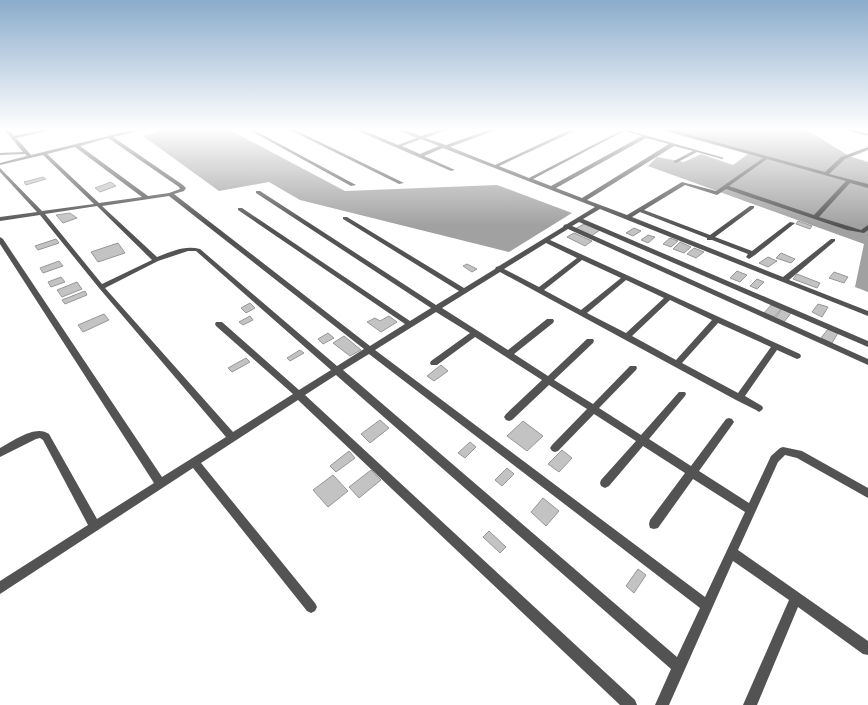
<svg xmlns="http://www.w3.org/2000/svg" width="868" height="705" viewBox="0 0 868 705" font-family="Signika,sans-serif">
<rect width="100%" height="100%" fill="#fff"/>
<path fill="#a1a1a1" d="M168,128h58l119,63 152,-6 75,28 -63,39 -209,-52 -31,-18 -50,9 -76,-55z
M653,128h142l17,5 37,23 19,6v130l-13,-5 9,-43 -216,-78 9,-9 27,5 17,-8 32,11 15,-11z"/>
<path fill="#c3c3c3" stroke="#979797" d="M43,177l3,2 -20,6 -2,-3z
M111,182l5,4 -16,6 -5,-4z
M70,213l7,5 -14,5 -7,-8z
M798,221l14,5 -2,3 -14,-5z
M584,224l16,6 -9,6 -16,-7z
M634,228l7,3 -8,5 -7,-3z
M574,233l18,8 -7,5 -18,-9z
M648,235l7,2 -7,6 -7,-3z
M670,238l8,3 -7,6 -8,-3z
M56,239l3,4 -21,7 -3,-4z
M680,242l11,5 -7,6 -11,-4z
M118,243l7,10 -27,9 -7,-10z
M694,248l10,4 -8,6 -9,-4z
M781,253l14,6 -4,4 -15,-5z
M768,257l9,4 -9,6 -9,-4z
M59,261l4,5 -20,7 -3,-5z
M467,264l10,5 -5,3 -9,-6z
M737,271l10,4 -7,7 -10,-4z
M834,272l14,5 -4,6 -15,-5z
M797,274l23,9 -3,5 -24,-9z
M61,277l4,5 -14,5 -3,-5z
M757,279l7,3 -7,7 -7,-3z
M77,282l5,7 -20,8 -5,-7z
M85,291l2,4 -22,9 -3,-4z
M250,303l5,5 -9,5 -5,-5z
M818,304l10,3 -6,10 -10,-5z
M771,305l10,4 -7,8 -10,-4z
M782,309l9,4 -7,9 -9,-4z
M104,314l5,6 -26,12 -5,-7z
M250,316l3,4 -10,5 -4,-3z
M389,316l8,6 -16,10 -14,-10 8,-4 5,3z
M828,329l10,4 -6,10 -11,-5z
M328,333l6,5 -11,6 -5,-5z
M344,336l17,14 -11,6 -17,-13z
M300,350l4,3 -14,8 -3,-3z
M246,358l4,4 -18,10 -4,-4z
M441,365l7,6 -14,10 -7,-5z
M380,420l9,8 -19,15 -9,-9z
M523,421l20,15 -16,15 -20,-15z
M470,442l6,5 -11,11 -7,-5z
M562,450l10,8 -13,14 -11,-8z
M349,451l6,7 -19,14 -6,-6z
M507,468l7,6 -12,12 -7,-6z
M371,470l10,10 -22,18 -10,-11z
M333,475l15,16 -20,16 -15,-17z
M543,498l16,13 -13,15 -15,-14z
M489,531l17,16 -6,6 -17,-16z
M638,569l8,6 -12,18 -8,-7z"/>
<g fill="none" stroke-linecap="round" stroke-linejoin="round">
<path fill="#535353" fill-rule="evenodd" d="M3,128h4l7,8 37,-8h6v1l-41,9 15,17 110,-27h6v1l-34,8 70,48 3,3 -2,3 -10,3 196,152 35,-22 -167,-114v-2h4l168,113 21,-13 -175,-115v-2h4l176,114 23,-14 -116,-72v-2h4l117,71 31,-19 1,-2 3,-1 64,-39 1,-2 3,-1 28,-17 -152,-59 -19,8 31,14 -4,1 -98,-42v-1h5l40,17 19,-7 -23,-9v-1h5l22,8 23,-8h5v1l-24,9 21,7 48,-17h5v1l-49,18 45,18 79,-37h5v1l-80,37 30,12 95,-49 100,29 -2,1 -25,-7 -21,11 -2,-1v-1l19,-10 -19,-5 -87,54 40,15 55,-33 34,9 47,-33 -103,-29v-1h5l160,44 16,-15 27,-10v3l-23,9 -16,15 39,10v4l-18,-5 -31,34 42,13 7,-5v5l-4,3 -17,-3 -121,-41 -9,6 -32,-10 -41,25 66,25 40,-29h4v2l-39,29 37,14 38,-29 5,1 -40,32 -6,4 -3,-2 2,-3 -36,-14h-5v-2l-67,-26 -8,5 151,60 48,-38h4v2l-46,39 79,31v5l-268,-107 -17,10 285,122v6l-289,-125 -7,4 296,133v6l-300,-136 -18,11 250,114 1,2 -1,2 -3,1 -20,-9 -32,46 17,10 1,2 -1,2 -3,2 -3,-2 -20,-10 -236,-128 -58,36 66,42 39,-31h6l1,2 -1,2 -39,31 34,22 39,-37h6l1,2 -1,2 -39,37 39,24 37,-38h6l1,2 -1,2 -37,38 42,27 38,-43h6l1,2 -1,2 -36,43 42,27 35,-47 3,-1 3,1 2,3 -2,3 -33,46 50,32 22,-47 9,-8 3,-1 19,4 66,37v10l-71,-40 -12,-3 -7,7 -40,88 130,91v14l-5,-1 -65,-47 -41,98h-14l46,-105 -56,-39 -64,144h-14l16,-36 -335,-294 -31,20 330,305 2,5h-17l-322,-305 -97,63 114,140 2,4 -2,4 -4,2 -4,-2 -114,-143 -193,126v-13l88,-56 -45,-85 -3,-2 -4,1 -36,18v-9c13,-7 36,-24 49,-14l48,85 57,-36 -154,-239v-7l3,2 159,238 64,-40 -127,-149 -59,-73 -40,6v-4l37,-5 -37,-40v-4l42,43 52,-7 -51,-49 -43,10v-2l27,-7 -2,-2 -25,1v-2l23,-1zM624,131l18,5 -91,50 -18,-7zM108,138l71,49 1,2 -11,4 -21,3 -68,-50zM646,138l23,6 -87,54 -26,-10zM421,139l18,7 -19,8 -18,-8zM75,147l67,50 -43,6 -52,-49zM767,159l79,22 -32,34 -85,-29zM169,196l195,153 -27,17 -137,-117c-16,-4 -29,3 -43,8l-55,-51zM97,206l55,54 -50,24 -57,-70zM546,243l31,15 -38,29 -35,-18zM188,251h8l135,119 -32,20 -77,-68h-6l-1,2 1,2 77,68 -60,38 -128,-144 53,-27zM582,260l39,18 -40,32 -37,-20zM626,280l38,18 -38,35 -39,-20zM670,300l42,20 -36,40 -44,-24zM436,312l34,21 -39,28 -1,2 1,2h6l38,-28 67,43 -36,34 -2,3 2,3 3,1 3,-1 37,-35 38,24 -35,36 -2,3 2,3 3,1 3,-1 36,-37 42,27 -35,39 -1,3 1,3 4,2 4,-2 34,-40 42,27 -35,47 -1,4 1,4 4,1 4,-1 35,-49 52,33 -40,85 -330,-247zM718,323l53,24 -33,46 -56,-30zM369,354l331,254 -23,49 -334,-287z
M246,128h4l106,57 -5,1z
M286,128h5l113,55 -5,1z
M837,128h6l25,6v2z"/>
</g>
<linearGradient id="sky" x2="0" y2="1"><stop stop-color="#8baccc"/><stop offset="0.57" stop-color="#fff"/><stop offset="1" stop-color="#fff" stop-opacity="0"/></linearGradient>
<rect width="868" height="226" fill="url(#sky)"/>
</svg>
